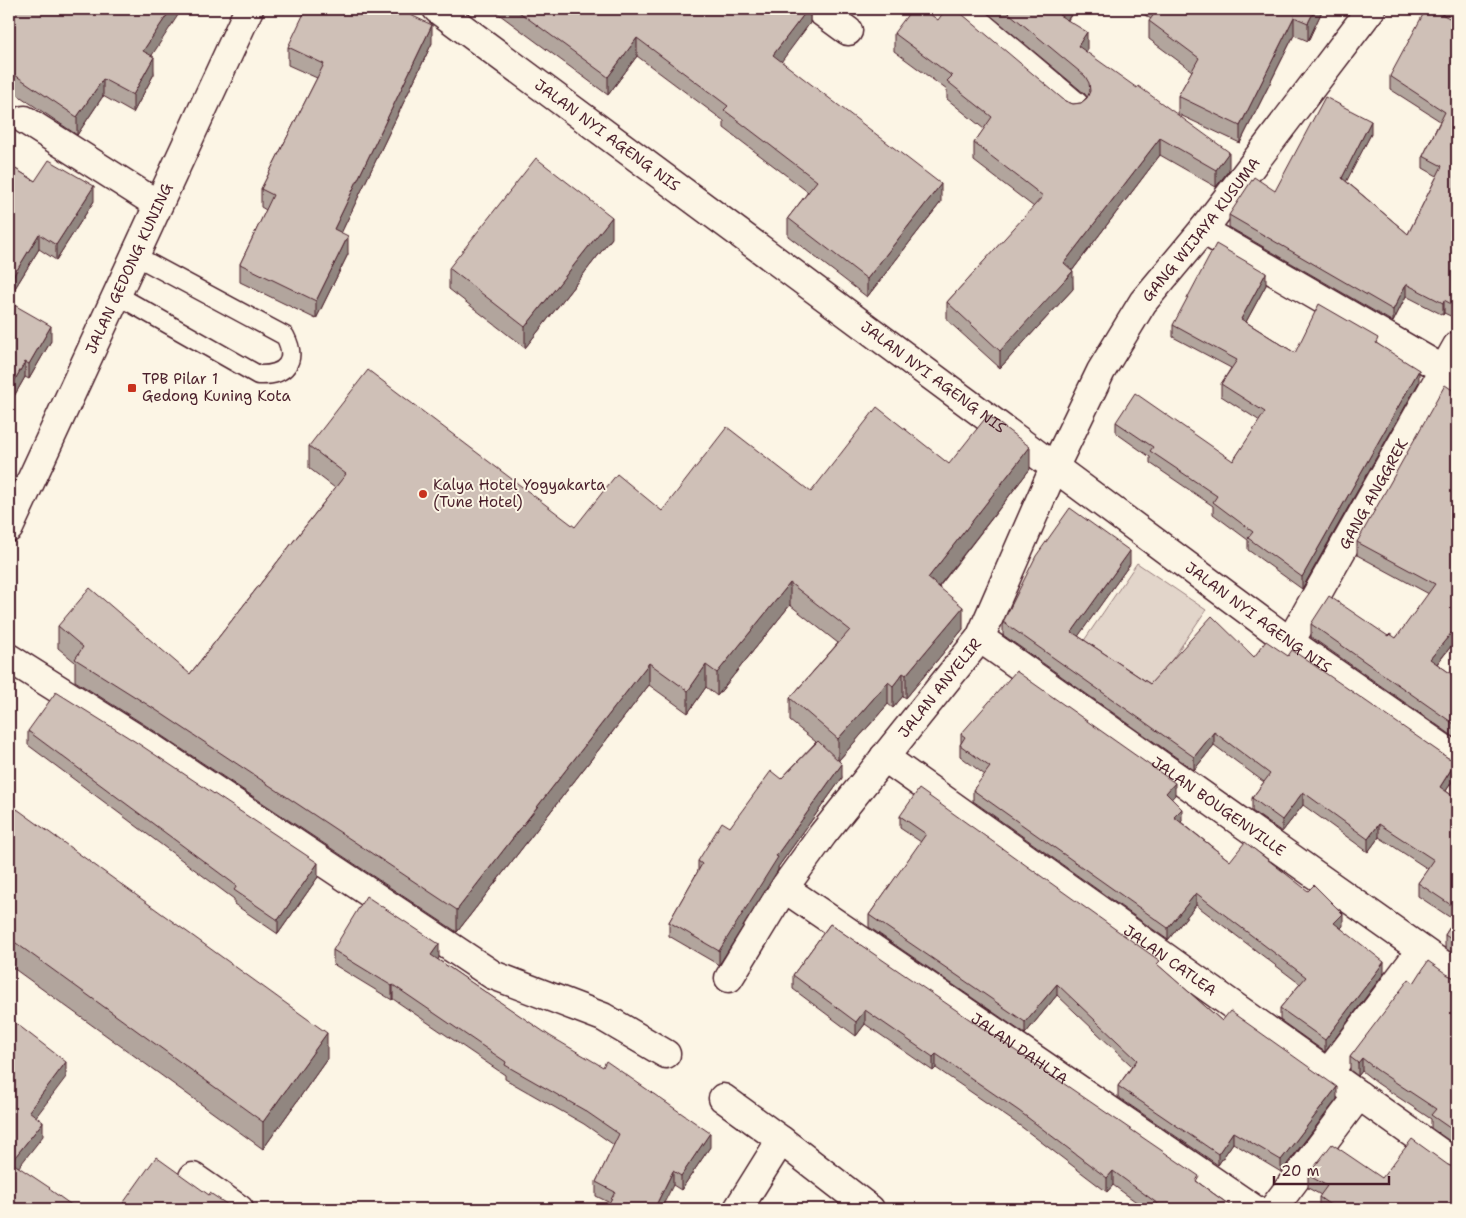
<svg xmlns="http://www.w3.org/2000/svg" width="1466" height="1218" viewBox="0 0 1466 1218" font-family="'Shantell Sans',sans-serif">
<rect width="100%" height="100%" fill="#fcf5e5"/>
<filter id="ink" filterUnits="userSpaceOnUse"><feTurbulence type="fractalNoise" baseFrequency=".02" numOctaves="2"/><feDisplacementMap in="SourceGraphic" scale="10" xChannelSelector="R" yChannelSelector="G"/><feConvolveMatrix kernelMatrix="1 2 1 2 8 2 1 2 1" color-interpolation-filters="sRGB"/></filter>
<g filter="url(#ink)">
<path fill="#e2d5ca" stroke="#967a7a" d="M1137,563l69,47 -54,79 -69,-47z"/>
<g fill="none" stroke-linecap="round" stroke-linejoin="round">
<g stroke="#4a1f2b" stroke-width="21">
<path id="lane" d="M117,295l141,80c28,1 40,-14 27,-39l-151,-81"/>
</g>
<g stroke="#4a1f2b" stroke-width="31">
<g id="street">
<path id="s1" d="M437,9l853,633 167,116"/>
<path d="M818,9l30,22"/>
<path d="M960,9l115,97"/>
<path d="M25,120l132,84"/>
<path d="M1203,230l241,140 13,6"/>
<path id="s2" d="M980,638l477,337"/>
<path id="s3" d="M1290,642l167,-296"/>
<path d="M9,658l138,87 346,230 110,42 63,37"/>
<path id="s4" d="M884,757l573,408"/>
<path id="s5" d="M784,888l470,321"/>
<path id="s6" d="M729,978l55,-90 39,-54 157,-196 75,-172 46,-95 42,-69 60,-72 168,-221"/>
<path d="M1328,1073l93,-123"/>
<path d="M723,1098l58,42 -43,69"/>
<path d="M781,1140l89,69"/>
<path d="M193,1177l46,32"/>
<path d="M1273,1209l86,-114"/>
</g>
</g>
<g stroke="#4a1f2b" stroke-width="31">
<g id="primary">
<path id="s7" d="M9,528l240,-519"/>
</g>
</g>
<use href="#lane" stroke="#fcf5e5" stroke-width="18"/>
<use href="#street" stroke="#fcf5e5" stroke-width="28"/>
<use href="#primary" stroke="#fcf5e5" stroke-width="28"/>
</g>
<path fill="#b2a59d" stroke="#4a1f2b" d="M9,9l143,46 2,19 -21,39 -30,-17 -26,39 -68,-46z
M492,9h318v14l-29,38 160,141 -74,95 -79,-61v-18l20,-26 -84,-64v-7l-87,-65 -29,39z
M983,9h92l-7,11 19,30 -1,2 143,118 -13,17 -56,-32 -88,116 1,18 -73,79 -53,-48v-18l87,-95 -60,-46v-18l10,-14 -37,-30v-9l-53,-39v-18l44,-13 127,81 8,3 8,-1 6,-6 -2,-3z
M1136,9h187l-15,32 -14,-6 -54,108 -62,-29v-18l14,-25 -43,-32v-18l2,-2z
M1457,22v297l-13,-6 -1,2 -37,-19 -13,26 -164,-95v-12l46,-24 96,-57 -25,47 62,53 29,-58 -14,-8v-12l17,-35 -50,-32v-13z
M432,43l-91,190 7,21 -32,65 -76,-37v-18l26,-54 -5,-3v-18l56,-111 -29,-13v-18z
M9,165l26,16 59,20 -38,59 -17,-11 -30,49z
M612,238l-87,110 -76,-59v-21z
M1266,285l-20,37 49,31 83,-9 41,38 -117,207 -54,-39v-10l-35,-26v-8l-63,-43v-6l-34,-24v-11l117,39 27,-40 -39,-25v-12l10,-16 -58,-31v-12z
M9,302l42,39 -22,38 -4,-2 -16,28z
M1457,393v246l-20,25 20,14v61l-146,-102v-13l77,12 8,2 33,-44 -72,-39v-13z
M309,446l266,81 87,-16 149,-19 138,-28 81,5 -91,118 24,42 -57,69 -3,-2 -10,12 -5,-4 -49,56 3,18 -64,89v3l-59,95 -50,-29v-14l29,-51v-10l32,-34 51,-48 35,-37 -26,-21v-23l48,-55 -48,-38 -73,91 -11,-9 -18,26 -39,-28 -192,247 -301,-200 -81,-51v-19l-17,-14v-22l132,48 145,-186 -26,-20z
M1130,564l-52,72 72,48 104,-27 34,-1 160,102 9,3v13l-11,17 11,8v157l-12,-8v-13l9,-15 -36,-24v-13l10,-14 -49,-32 -11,15 -65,-47 -21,27 -30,-21v-13l12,-16 -50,-37 -20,25 -191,-135v-13z
M28,731l290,146 -40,57 -44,-30v-5l-206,-154z
M961,734l214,61 -4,4 11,22 -1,1 49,39 113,65 -2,2 43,45 -59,79 -45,-32v-12l20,-24 -104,-79 -28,35 -195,-139v-11l12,-15 -25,-19v-11l1,-2z
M900,816l260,151 62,54 115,78 -56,73 -48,-29 -15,22 -100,-68v-11l14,-20 -75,-71 -32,39 -156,-107v-12l52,-73 -21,-14z
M9,821l318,238 -64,90 -254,-184z
M830,924l369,259 36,26h-89l-33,-24 -6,7 -88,-67 -83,-57 -3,3 -68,-47 -9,12 -63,-47v-14z
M333,950l106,8 -2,1 273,188 -29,43 -8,-5 -63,18 -14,-7v-14l18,-37 -30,-21 -79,-45v-4l-112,-76 -1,1 -59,-36z
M1448,975l7,3 2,-1v169l-26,-18v-9l-54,-36 -15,-12 -4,5 -8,-6v-13l64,-74z
M1448,1165l7,3 2,41h-138v-12l2,-2 -13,-7v-13l74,3z"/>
<path fill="#918680" stroke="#4a1f2b" d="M171,9h11l-39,60v-18z
M808,9h2v14l-37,50v-18z
M1063,9h12l-16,23v-17z
M1315,9h8l-15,32v-18z
M1294,17v18l-54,108v-17z
M432,25v18l-98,205v-19z
M1087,32v18l-9,14v-18z
M637,38v18l-29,39v-18z
M154,57v17l-21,39v-18z
M103,79v17l-26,39v-18z
M1371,121v13l-29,56v-12z
M1160,138v17l-95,125 8,-9v18l-73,79v-17l64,-88z
M1229,152v18l-13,17v-17z
M941,184v18l-74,95v-18z
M94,186v15l-38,59v-15z
M612,217v21l-87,110v-21z
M39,234v15l-30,49v-15z
M348,236v18l-32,65v-18z
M1266,273v12l-25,46v-12z
M1406,284v12l-13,26v-12z
M1444,300v13l-1,2v-12z
M51,326v15l-22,38v-15z
M25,362v15l-16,28v-15z
M1419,370v12l-117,207v-12z
M1030,447v22l-102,131v-22z
M1130,551v13l-58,81v-13z
M790,583v22l-73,91v-23z
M963,607v22l-57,69v-23z
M1457,626v13l-27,33v-13z
M649,663v22l-192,247v-22z
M706,665v22l-18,26v-22z
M903,673v23l-10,12v-22z
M888,682v22l-50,57v-22z
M1214,732v13l-20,25v-13z
M1457,761v13l-17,26v-13z
M842,764v14l-64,89v3l-59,95v-14l57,-95z
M1175,783v12l-9,10v-12z
M1303,792v13l-21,27v-12z
M1182,809v12l-8,8v-12z
M1379,824v13l-11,15v-13z
M318,863v14l-40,57v-14z
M1196,893v12l-28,35v-12z
M1343,914v12l-9,8v-11z
M439,944v14l-8,11v-14z
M1384,962v11l-59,79v-12z
M1057,984v11l-32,39v-12z
M393,985v14l-1,1v-14z
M865,1010v14l-9,12v-14z
M327,1033v26l-64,90v-27z
M936,1054v14l-3,3v-14z
M1362,1058v13l-4,5v-13z
M66,1062v15l-37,49v-15z
M1337,1087v12l-56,73v-12z
M43,1122v14l-32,41v-15z
M1233,1132v11l-15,22v-11z
M710,1133v14l-29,43v-14z
M673,1171v14l-12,24h-7z
M1113,1171v14l-6,7v-14z"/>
<path fill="#cfc0b7" stroke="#4a1f2b" d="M9,9h162l-28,42 11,6 -21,38 -30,-16 -26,38 -68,-46z
M306,9h92l34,16 -98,204 14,7 -32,65 -76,-37 33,-69 -12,-6 63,-125 -36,-17z
M515,9h293l-35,46 168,129 -74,95 -79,-61 29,-37 -93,-71 4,-4 -91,-68 -29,39z
M912,9h11l15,11 8,-11h10l109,92 8,3 8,-1 6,-5 3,-7 -1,-8 -4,-7 -81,-67h59l-4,6 28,17 -9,14 59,42 1,-2 91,66 -13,18 -56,-32 -96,125 9,8 -73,80 -53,-49 96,-106 -69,-53 18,-26 -45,-36 5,-5 -58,-43z
M1158,9h157l-7,14 -14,-6 -54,109 -62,-30 21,-38 -50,-37z
M1426,9h6l25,13v285l-13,-7 -1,3 -37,-19 -13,26 -164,-95 25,-38 21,14 50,-94 46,24 -29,57 66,56 34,-68 -19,-10 22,-44 -55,-36z
M536,158l76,59 -87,110 -76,-59z
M49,160l45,26 -38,59 -17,-11 -30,49v-118l26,16z
M1216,244l50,29 -25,46 54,34 24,-49 59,34 -2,5 43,27 -117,207 -54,-39 5,-6 -40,-30 4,-6 -67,-45 3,-4 -37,-25 19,-29 98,68 32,-49 -44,-28 16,-24 -64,-35z
M9,302l42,24 -22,38 -4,-2 -16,28z
M368,370l207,157 42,-53 45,37 65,-84 84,65 66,-85 72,57 39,-49 42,32 -102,131 35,29 -57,68 -3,-2 -10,13 -5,-4 -50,57 -48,-41 60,-68 -60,-47 -73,90 -11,-8 -18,26 -39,-28 -192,247 -301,-200 -81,-51 8,-12 -25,-21 32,-38 100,86 156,-200 -37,-28z
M1445,385l12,8v233l-27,33 27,19v48l-146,-102 18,-28 59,40 2,-2 6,4 39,-54 -78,-42z
M1070,508l60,43 -58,81 78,52 62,-68 42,41 12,-16 22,15 4,-6 156,108 9,2 -17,27 17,12v110l-39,-26 16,-23 -55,-36 -11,15 -65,-47 -21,28 -30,-22 18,-24 -56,-42 -20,25 -191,-135 33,-66z
M1016,671l159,112 -9,10 16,16 -8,8 56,44 15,-19 63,49 6,-6 29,29 -9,9 50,39 -59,78 -45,-32 26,-31 -110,-84 -28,35 -195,-138 17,-23 -30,-22 5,-8 -4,-3z
M56,692l83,52 179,119 -40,57 -44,-30 3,-4 -209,-155z
M818,741l24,23 -66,92 2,1 -59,94 -50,-29 33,-58 -4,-3 24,-39 8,5 41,-56 10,8z
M919,789l241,172 -3,3 65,57 8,-10 107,76 -56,73 -48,-28 -15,22 -100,-68 19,-26 -80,-76 -32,38 -156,-107 57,-81 -26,-18z
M17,809l310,224 -64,89 -254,-184v-117z
M366,896l73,48 -8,11 119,81 53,31 3,-6 104,72 -29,43 -8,-5 -19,38h-48l9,-17 -19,-10 23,-48 -35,-24 -79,-45 1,-3 -113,-77 -1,1 -59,-36z
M1457,916v27l-12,-8z
M830,924l369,252 -3,5 39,28h-70l-52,-38 -6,7 -88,-67 -83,-57 -3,3 -68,-47 -9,12 -63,-47z
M1428,961l20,14 7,3 2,-1v156l-26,-18 5,-6 -59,-39 -15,-12 -4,5 -8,-6 59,-78 5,4z
M9,1018l57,44 -37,49 14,11 -32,40 39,26 -1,1 28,20h-68z
M1412,1139l36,26 7,3 2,-1v42h-121l-17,-12 8,-11 -19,-11 24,-31 50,34z
M156,1157l53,38 1,-2 21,14 10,2h-122z"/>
</g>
<g fill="#c8321e" stroke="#fcf5e5" stroke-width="2">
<rect x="127" y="383" width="10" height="10" rx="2.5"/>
<circle cx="423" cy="494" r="5"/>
</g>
<g text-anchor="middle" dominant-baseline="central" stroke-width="4" stroke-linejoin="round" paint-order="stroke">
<g font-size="15" fill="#4a1f2b" stroke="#fcf5e5">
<text stroke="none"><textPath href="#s1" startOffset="212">JALAN NYI AGENG NIS</textPath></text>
<text stroke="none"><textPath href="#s6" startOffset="890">GANG WIJAYA KUSUMA</textPath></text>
<text stroke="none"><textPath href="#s7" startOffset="286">JALAN GEDONG KUNING</textPath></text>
<text stroke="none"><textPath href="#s1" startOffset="618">JALAN NYI AGENG NIS</textPath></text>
<text stroke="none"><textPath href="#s3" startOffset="170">GANG ANGGREK</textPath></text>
<text stroke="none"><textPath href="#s1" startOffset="1022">JALAN NYI AGENG NIS</textPath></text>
<text stroke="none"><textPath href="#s6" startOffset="359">JALAN ANYELIR</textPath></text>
<text stroke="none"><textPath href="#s2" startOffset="292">JALAN BOUGENVILLE</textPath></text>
<text stroke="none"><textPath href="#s4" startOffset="351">JALAN CATLEA</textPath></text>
<text stroke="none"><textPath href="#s5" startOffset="285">JALAN DAHLIA</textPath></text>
</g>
<g font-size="15" fill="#4a1f2b" stroke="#fcf5e5" text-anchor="start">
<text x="142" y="379">TPB Pilar 1<tspan x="142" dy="17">Gedong Kuning Kota</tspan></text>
<text x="433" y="485">Kalya Hotel Yogyakarta<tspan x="433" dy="17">(Tune Hotel)</tspan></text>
</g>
</g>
<rect width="1466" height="1218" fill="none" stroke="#fcf5e5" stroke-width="30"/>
<rect x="15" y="15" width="1436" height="1188" fill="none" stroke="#4a1f2b" stroke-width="2" filter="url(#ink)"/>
<path d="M1274 1176v8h115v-8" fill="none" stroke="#4a1f2b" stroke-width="2.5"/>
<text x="1281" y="1176" font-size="15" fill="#4a1f2b" stroke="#fcf5e5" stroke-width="4" paint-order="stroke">20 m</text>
</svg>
